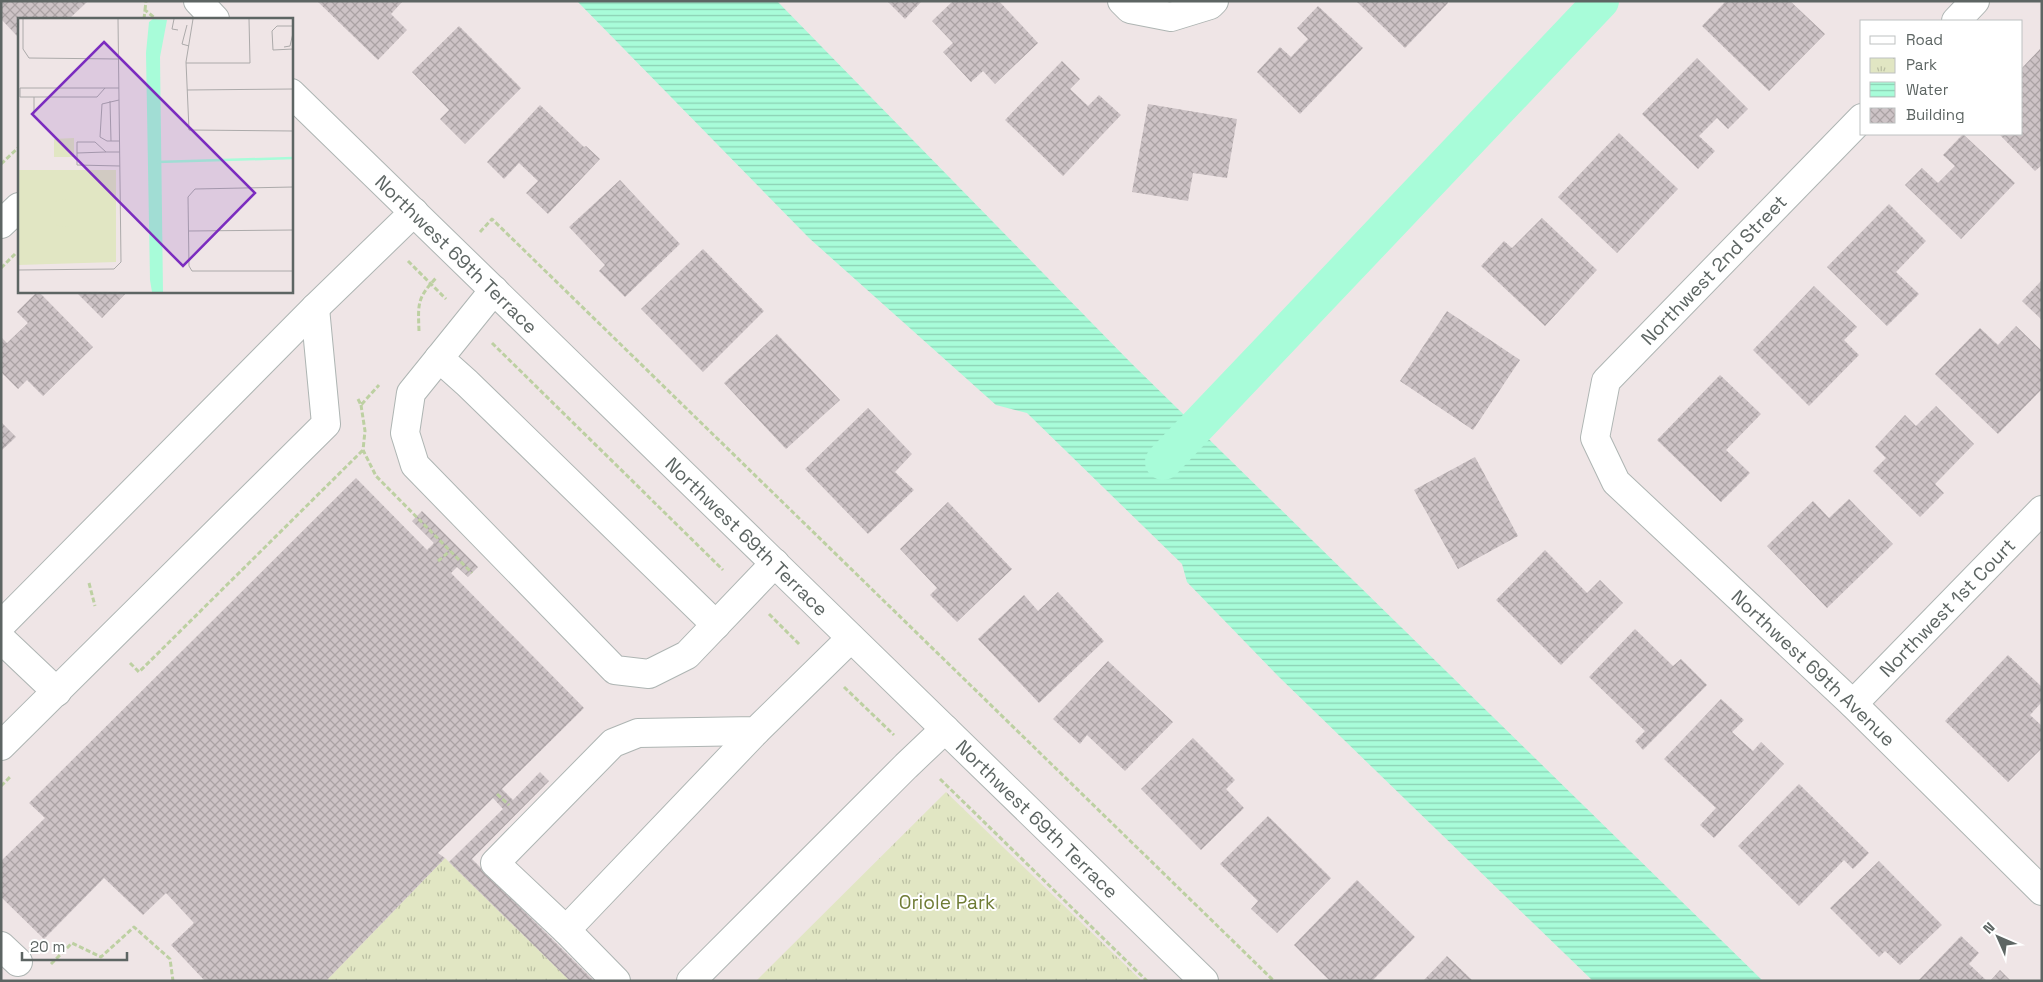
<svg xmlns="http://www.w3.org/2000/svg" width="2043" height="982" viewBox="0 0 2043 982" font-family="'Space Grotesk',sans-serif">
<defs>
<pattern id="park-tufts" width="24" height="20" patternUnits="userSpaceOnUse" patternTransform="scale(1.25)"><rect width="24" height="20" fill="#e1e6c3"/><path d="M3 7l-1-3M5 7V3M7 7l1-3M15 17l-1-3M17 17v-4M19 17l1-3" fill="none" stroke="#babea2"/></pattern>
<pattern id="water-rules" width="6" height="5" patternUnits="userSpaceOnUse" patternTransform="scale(1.25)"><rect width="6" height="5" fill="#a8fcd9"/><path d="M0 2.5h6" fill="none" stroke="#8cd0b4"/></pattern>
<pattern id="building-cross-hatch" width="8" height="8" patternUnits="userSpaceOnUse" patternTransform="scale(1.25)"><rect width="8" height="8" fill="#cdc3c6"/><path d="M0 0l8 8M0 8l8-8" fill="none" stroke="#aaa2a4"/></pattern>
</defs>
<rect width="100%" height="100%" fill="#efe5e6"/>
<path fill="url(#park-tufts)" d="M946,792l196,189h-386z
M445,858l125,123h-244z"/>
<path fill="url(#water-rules)" d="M577,1h200l354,362 632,618h-170l-314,-304 -92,-95 -5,-18 -155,-151 -31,-8 -187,-167z"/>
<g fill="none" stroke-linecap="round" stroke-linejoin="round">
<path stroke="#a8fcd9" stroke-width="36" d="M1163,462l438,-461"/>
</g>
<path fill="url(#building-cross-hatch)" d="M1,1h87l-19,18h-50v19l-18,-19z
M317,1h86l-12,13 16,16 -29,30z
M887,1h35l-17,18z
M953,1h46l39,42 -43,41 -12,-13 -12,11 -28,-30 10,-9 -21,-22z
M1356,1h91l1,2 -43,45z
M1726,1h64l35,33 -56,57 -67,-65z
M1318,6l45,42 -63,66 -43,-42 23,-25 11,10 17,-18 -11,-11z
M459,26l62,62 -56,56 -25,-25 9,-9 -37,-38z
M2040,49l2,116 -7,6 -36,-37h23v-66z
M1697,58l51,51 -20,20 -11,-11 -18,18 16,15 -17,18 -56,-55z
M1062,61l18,18 -10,10 18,17 11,-11 22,20 -58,61 -58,-56z
M1148,104l89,15 -10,59 -34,-5 -5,28 -56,-9z
M540,105l44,42 2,-1 14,13 -52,55 -22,-21 12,-12 -19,-18 -15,16 -17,-17z
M1619,133l59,56 -61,64 -59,-56z
M1963,134l52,49 -54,56 -56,-54 17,-17 16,15 17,-17 -12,-11z
M620,180l60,64 -55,53 -26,-26 6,-6 -36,-38z
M1889,204l37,37 -30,31 23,22 -32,32 -60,-59z
M1542,218l55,52 -52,56 -64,-60 23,-25 8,7z
M703,249l61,62 -61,61 -62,-63z
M2042,280v40l-20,-19z
M1814,286l43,41 -13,13 15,15 -50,51 -56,-56z
M38,291l55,56 -50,49 -16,-16 -9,9 -17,-17v-35l6,6 21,-20 -11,-11z
M75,291h53l-26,27z
M1447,311l73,49 -47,70 -73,-49z
M2016,326l26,25v38l-44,45 -63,-60 45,-46 18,17z
M777,334l63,66 -54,49 -62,-66z
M1720,375l41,39 -35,36 24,23 -29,29 -64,-62z
M1936,406l38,38 -39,40 9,9 -24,24 -47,-46 13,-13 -11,-11 30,-32 11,11z
M868,408l44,46 -17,18 19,18 -46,44 -63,-65z
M1,422l15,15 -15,14z
M1475,457l43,79 -60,33 -44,-79z
M356,478l71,72 7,-7 -22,-22 10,-10 56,56 -10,10 -11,-10 -6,6 133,135 -82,81 11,11 27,-28 9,9 -77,78 122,122h-24l-121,-119 54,-53 -10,-11 -55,55 7,5 -119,123h-121l-34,-36 23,-22 -28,-30 -23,22 -39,-37 -60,61 -43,-42v-36l44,-43 -16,-15z
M1849,499l44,45 -66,64 -60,-62 46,-45 16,17z
M948,502l64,67 -55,53 -27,-27 7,-7 -37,-39z
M1545,550l42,43 13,-13 23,23 -62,62 -65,-65z
M1058,592l46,49 -65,62 -61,-64 46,-44 14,16z
M1635,629l38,37 8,-7 26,26 -64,65 -8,-9 10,-10 -56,-54z
M2008,655l34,32v15l-12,13 12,11v22l-34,34 -63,-61z
M1108,661l65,61 -48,49 -38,-36 -7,9 -27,-25z
M1721,699l23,21 -12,12 21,19 8,-9 23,22 -70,74 -14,-13 16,-17 -52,-49z
M1193,738l42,42 -9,9 18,19 -43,42 -60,-61z
M1799,784l70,69 -16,16 -9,-9 -45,46 -61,-60z
M1268,816l63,62 -54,55 -26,-24 7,-8 -38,-37z
M1879,861l63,64 -42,40 -15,-14 -6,6 -49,-49z
M1357,880l58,57 -43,44h-42l-36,-36z
M1961,936l18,17 -10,11 18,17h-69z
M1447,956l26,25h-50z
M2000,970l11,11h-21z"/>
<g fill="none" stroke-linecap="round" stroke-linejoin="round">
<g stroke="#aeb5b3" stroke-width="30">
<g id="minor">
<path d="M198,1l17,18"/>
<path d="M1122,1l8,8 41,8 39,-12 4,-4"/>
<path d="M1956,21l19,-20"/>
<path id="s1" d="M291,93l913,888"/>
<path id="s2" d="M1862,118l-256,263 -11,57 21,44 237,222 189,187"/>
<path d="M1,224l18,-17"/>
<path d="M494,290l-83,103 -6,40 10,32 200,205 34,4 38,-19 88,-92"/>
<path d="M439,358l28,25 249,242"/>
<path d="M1,625l314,-317 99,-96"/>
<path d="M1,639l56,53"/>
<path id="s3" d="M1853,704l189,-194"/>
<path d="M1,746l325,-322 -11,-116"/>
<path d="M566,930l190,-199"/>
<path d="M1,946l17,16"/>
<path d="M616,981l-50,-51 -71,-67 118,-120 25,-10 118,-2 95,-93"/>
<path d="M691,981l215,-215 39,-37"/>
</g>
</g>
<path stroke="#bdd0a2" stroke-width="3" stroke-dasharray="5 2.5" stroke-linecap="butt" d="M145,10l1,-9
M144,19l1,-9 11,9
M1,164l18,-17
M480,232l12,-13 782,762
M408,261l38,38
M1,268l14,-14
M419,331c-1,-27 -2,-33 17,-53
M492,343l231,227
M358,399l3,6 18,-20
M361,405l4,26 -2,19 13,26 96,97
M438,561l12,-10
M89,583l6,23
M769,614l31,31
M130,663l9,9 224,-222
M844,687l50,48
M940,779l207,202
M1,786l10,-10
M497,794l12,11
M51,964l21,-21 29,14 33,-30 36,32 3,22"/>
<use href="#minor" stroke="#fff" stroke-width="28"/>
</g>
<g text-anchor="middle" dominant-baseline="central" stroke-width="4" stroke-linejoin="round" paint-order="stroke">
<g font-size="19" fill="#5d6563" stroke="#fff">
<text stroke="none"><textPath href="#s1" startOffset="231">Northwest 69th Terrace</textPath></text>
<text transform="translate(1714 270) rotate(-46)">Northwest 2nd Street</text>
<text stroke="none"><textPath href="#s1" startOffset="636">Northwest 69th Terrace</textPath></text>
<text stroke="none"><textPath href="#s3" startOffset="135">Northwest 1st Court</textPath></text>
<text stroke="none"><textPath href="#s2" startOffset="745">Northwest 69th Avenue</textPath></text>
<text stroke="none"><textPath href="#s1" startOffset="1041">Northwest 69th Terrace</textPath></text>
</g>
<g font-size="19" fill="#6f7c35" stroke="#fff">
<text x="947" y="902">Oriole Park</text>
</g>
</g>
<g transform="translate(18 18)">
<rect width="275" height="275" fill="#efe5e6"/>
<path d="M56,120v19h-20v-18zM0,152h98v92l-98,3z" fill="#e1e6c3"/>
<path d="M32 195a14 14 0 1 1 28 0a14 14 0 1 1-28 0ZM6,211h10v28h-10zM19,211h10v28h-10z" fill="#e1e6c3"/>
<path d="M135,1l14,1 -7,37 3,235h-11l-2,-12 -4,-227 3,-31z" fill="#a8fcd9"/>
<path fill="none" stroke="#a8fcd9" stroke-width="2.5" d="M139,144l136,-4"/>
<path fill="none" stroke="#acaaaa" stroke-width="1" d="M5,1v30l6,9 90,1M156,1l-2,10 6,1M175,1l-7,43 3,68 104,1M169,7l-5,19 7,2M275,8h-16l-5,5 1,19 20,-1M266,29l6,-1 3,-13M168,45h64l-1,-44M87,70l-8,9h-77v-9h99M169,72l106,-1M16,79v17M101,82l-17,4 -2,33 7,4h13M92,83l1,40M102,134h-14l-11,-10h-18v23l43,1M59,135l29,-1M275,169l-98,2 -7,8 1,69 3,5h101M171,213l104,-1M0,252l96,-1 7,-7 -3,-243"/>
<path fill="#7b2cbf" fill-opacity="0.15" stroke="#7b2cbf" stroke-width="2.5" d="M86,24l151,151 -72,73 -151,-152z"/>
<rect width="275" height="275" fill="none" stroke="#5d6563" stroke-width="2.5"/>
</g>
<rect width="2043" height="982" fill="none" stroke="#5d6563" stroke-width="5"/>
<rect x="1860" y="20" width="162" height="115" fill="#ffffff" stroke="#bec1c1"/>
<rect x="1870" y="36" width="25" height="8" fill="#ffffff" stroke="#bec1c1"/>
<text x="1906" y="45" font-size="15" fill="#5d6563">Road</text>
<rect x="1870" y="58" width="25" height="15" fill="url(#park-tufts)" stroke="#bec1c1"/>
<text x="1906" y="70" font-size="15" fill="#5d6563">Park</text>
<rect x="1870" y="82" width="25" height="15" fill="url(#water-rules)" stroke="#bec1c1"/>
<text x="1906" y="95" font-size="15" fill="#5d6563">Water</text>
<rect x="1870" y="108" width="25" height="15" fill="url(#building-cross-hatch)" stroke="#bec1c1"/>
<text x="1906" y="120" font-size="15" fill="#5d6563">Building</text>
<g transform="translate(1998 937) rotate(315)" stroke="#ffffff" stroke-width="4" paint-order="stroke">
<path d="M0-4L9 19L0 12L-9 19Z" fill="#5d6563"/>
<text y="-8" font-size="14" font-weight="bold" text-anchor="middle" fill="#5d6563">N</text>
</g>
<path d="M22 952v8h105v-8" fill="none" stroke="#5d6563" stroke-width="2.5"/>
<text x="30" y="952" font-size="15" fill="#5d6563" stroke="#ffffff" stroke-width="4" paint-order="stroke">20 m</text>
</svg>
